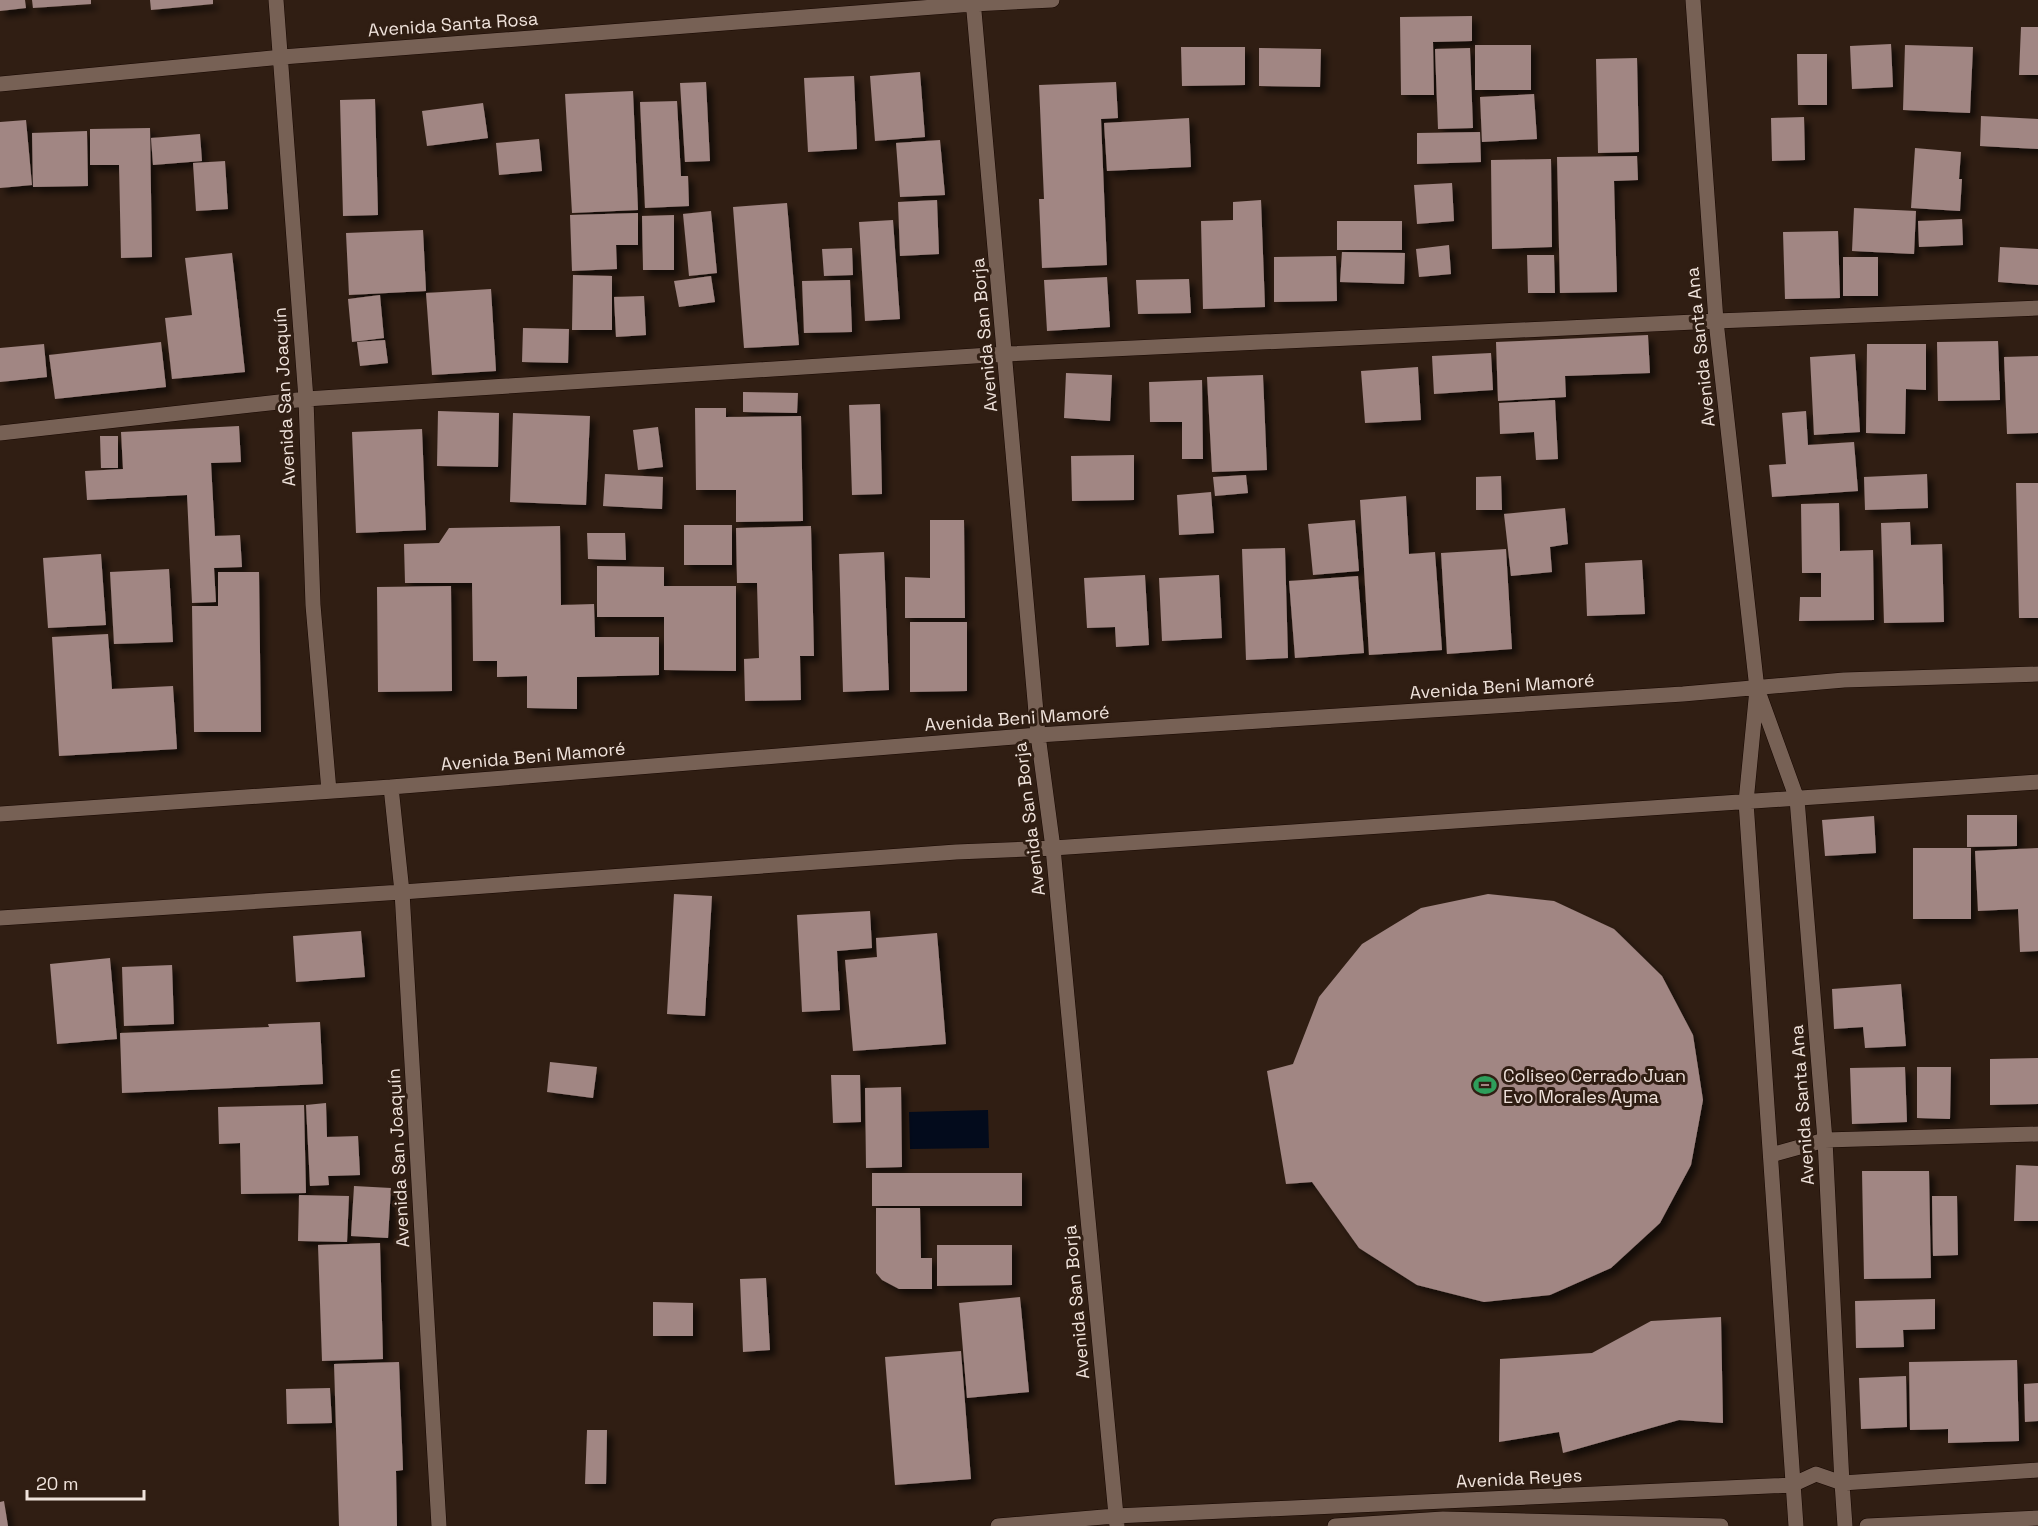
<svg xmlns="http://www.w3.org/2000/svg" width="2038" height="1526" viewBox="0 0 2038 1526" font-family="'Space Grotesk',sans-serif">
<defs>
<filter id="shadow"><feDropShadow dx="5.5" dy="5.5" stdDeviation="3" flood-color="#0009"/></filter>
</defs>
<rect width="100%" height="100%" fill="#301e13"/>
<path fill="#030b1c" d="M988,1110l1,38 -79,1 -1,-37z"/>
<path fill="#a18683" filter="url(#shadow)" d="M0,0h25l1,8 -26,3z
M32,0h59v4l-58,4z
M150,0h63v4l-62,6z
M1472,16v25l-39,1 1,53h-33l-1,-78z
M2021,27h17v48h-19z
M1891,44l2,43 -41,2 -2,-43z
M1475,45h56v45h-56z
M1905,45l68,2 -3,66 -67,-3z
M1181,47h64v38l-63,1z
M1259,48l62,1 -1,38 -61,-1z
M1470,48l3,80 -35,1 -3,-80z
M1797,54h30v51h-29z
M1637,58l2,94 -41,1 -2,-94z
M920,72l5,65 -50,4 -5,-65z
M854,76l3,73 -49,3 -4,-74z
M706,82l4,79 -25,1 -5,-79z
M1116,82l2,36 -17,1 6,146 -65,3 -3,-69h5l-5,-114z
M633,91l5,119 -66,3 -7,-119z
M1534,94l3,45 -55,3 -2,-45z
M375,99l3,116 -35,1 -3,-116z
M677,101l4,75h7l1,30 -44,2 -5,-106z
M483,103l5,35 -61,8 -5,-35z
M1981,116l57,3v30l-58,-3z
M1804,117l1,43 -33,1 -1,-43z
M1189,118l2,49 -84,4 -3,-48z
M26,120l6,65 -32,3v-66z
M150,128l2,129 -31,1 -2,-93h-29v-36z
M87,131l1,55 -55,1 -1,-54z
M1480,132l1,30 -64,2v-31z
M200,134l2,27 -49,4 -2,-27z
M539,139l3,32 -43,4 -3,-32z
M940,140l5,55 -45,2 -4,-54z
M1915,148l46,4 -2,27h3l-2,32 -49,-3z
M1637,156l1,24 -24,1 3,111 -57,1 -3,-136z
M1551,159l1,88 -60,2 -1,-89z
M225,161l3,48 -32,2 -3,-48z
M1452,183l2,38 -37,3 -3,-39z
M937,200l2,54 -39,2 -2,-54z
M1261,200l4,107 -62,2 -2,-88 32,-1v-18z
M787,203l12,142 -55,3 -11,-141z
M1854,208l62,3 -2,43 -62,-3z
M711,211l6,62 -28,3 -6,-62z
M638,213v32h-22l1,24 -45,2 -2,-56z
M674,215v55h-31l-1,-54z
M1962,219l1,26 -44,2 -1,-26z
M893,220l7,99 -35,2 -6,-99z
M1337,221h65v29h-65z
M423,230l3,61 -77,4 -3,-62z
M1838,231l2,67 -55,1 -2,-67z
M1449,245l2,29 -32,3 -3,-28z
M2000,247l38,2v36l-40,-3z
M852,248l1,27 -29,1 -2,-27z
M1342,252l63,1 -1,31 -64,-2z
M232,253l13,119 -73,7 -7,-61 27,-3 -7,-57z
M1527,255h27l1,38h-27z
M1336,256l1,45 -63,1v-45z
M1843,257h35v39h-35z
M573,275l39,1v54h-40z
M711,276l4,26 -36,5 -5,-26z
M1107,277l3,50 -63,4 -3,-51z
M1189,279l2,34 -53,1 -2,-34z
M850,280l2,52 -48,1 -2,-52z
M491,289l5,82 -64,4 -6,-82z
M380,295l4,43 -32,4 -4,-43z
M644,296l2,39 -30,2 -2,-40z
M523,328l46,1 -1,34 -46,-1z
M1648,335l2,38 -85,3 1,21 -68,4 -2,-59z
M385,340l3,23 -28,3 -3,-24z
M1998,341l2,59 -62,1 -1,-59z
M161,342l5,45 -111,12 -6,-44z
M44,344l3,33 -47,5v-34z
M1867,344h59v46l-20,-1 -1,45 -39,-1z
M1491,353l2,37 -59,4 -2,-38z
M1855,354l5,78 -46,3 -4,-78z
M2038,356v77l-31,1 -3,-77z
M1418,367l3,53 -56,3 -4,-52z
M1066,373l46,2 -2,46 -46,-3z
M1263,375l4,95 -55,2 -5,-95z
M1202,380l1,79h-21v-37h-32l-1,-40z
M743,392l55,1 -1,20 -54,-1z
M1555,400l3,59 -22,1 -2,-28 -34,2 -1,-31z
M880,404l2,90 -30,1 -3,-90z
M695,408h31v9l75,-1 2,105 -67,1v-32h-40z
M438,411l61,2 -1,54 -61,-1z
M1806,411l2,34 46,-3 4,49 -86,6 -3,-32 17,-1 -4,-51z
M513,413l77,3 -4,89 -76,-3z
M239,426l2,36 -30,1 4,73 25,-1 2,32 -28,1 2,34 -24,1 -5,-108 -100,5 -2,-29 38,-2 -2,-37z
M658,427l5,40 -25,3 -5,-40z
M422,429l4,101 -70,3 -4,-101z
M100,436h18v32h-17z
M1134,455v45l-62,1 -1,-45z
M605,474l58,3 -1,32 -59,-3z
M1927,474l1,34 -63,2 -1,-33z
M1246,475l2,18 -33,3 -2,-19z
M1501,476l1,34h-26v-33z
M2016,483h22v135h-19z
M1211,492l3,41 -35,2 -2,-40z
M1406,496l3,58 26,-2 7,98 -73,5 -9,-155z
M1839,503l1,48 33,-1 1,70 -75,1 1,-24h21v-24h-19l-1,-69z
M1565,508l3,36 -18,3 2,25 -41,4 -7,-62z
M930,520h34l1,98h-60v-41l25,1z
M1355,520l4,51 -46,4 -5,-51z
M1910,522l1,23 31,-1 2,78 -60,1 -3,-100z
M684,525h48v40h-48z
M560,526l1,79 33,-1 1,33h64v38l-82,2v32l-50,-1v-32l-30,1v-16h-24l-1,-78h-67l-1,-39 35,-1 10,-15z
M811,526l3,130h-14l1,44 -56,1 -1,-42 15,-1 -2,-75h-20l-1,-55z
M587,533h38l1,27 -38,-1z
M1285,548l3,110 -42,2 -4,-111z
M1506,549l6,100 -65,5 -6,-101z
M884,552l5,138 -46,2 -4,-138z
M101,554l5,71 -58,3 -5,-70z
M1642,560l3,54 -58,2 -2,-53z
M597,566l67,1v19h72v85l-72,-1v-53h-67z
M169,569l4,73 -59,2 -4,-72z
M218,572h41l2,160h-67l-2,-126h26z
M1145,575l4,70 -33,2 -1,-20 -28,1 -3,-50z
M1219,575l3,63 -60,3 -3,-63z
M1358,576l6,77 -69,5 -6,-77z
M451,586l1,105 -74,1 -1,-105z
M910,622h57v69l-57,1z
M108,634l4,55 61,-3 4,63 -118,7 -7,-119z
M1967,815h50v31l-50,1z
M1874,816l2,37 -51,3 -3,-36z
M1913,848h58v71h-58z
M2038,848v103l-18,1 -2,-43 -40,2 -3,-60z
M674,894l38,2 -7,120 -38,-2z
M1488,894l66,7 60,28 48,47 31,59 10,65 -12,65 -31,58 -49,45 -61,27 -66,7 -67,-17 -58,-37 -47,-66 -26,2 -19,-113 26,-7 26,-67 43,-53 59,-36z
M870,911l2,37 -35,3 3,59 -38,2 -5,-97z
M361,931l4,46 -69,5 -3,-46z
M937,933l9,111 -93,7 -8,-91 32,-3 -1,-19z
M110,958l7,81 -60,5 -7,-80z
M172,965l2,59 -50,2 -2,-59z
M1901,984l5,62 -41,2 -2,-21 -29,2 -2,-40z
M320,1022l3,62 -201,9 -2,-60 149,-6 -1,-3z
M2038,1058v46l-48,1v-46z
M550,1062l47,5 -4,31 -46,-6z
M1905,1067l2,55 -55,2 -2,-56z
M1917,1067h34l-1,52 -33,-1z
M831,1075h29l1,47 -28,1z
M901,1087l1,80 -36,1 -1,-80z
M326,1103l1,34 31,-1 2,39 -32,1 1,9 -19,1 -4,-81z
M304,1105l2,88 -65,1 -1,-51 -21,1 -1,-37z
M2016,1165l22,1v55h-24z
M1862,1171h67l2,107 -67,1z
M872,1173h150v33h-150z
M354,1186l37,2 -3,50 -37,-2z
M299,1195l50,1 -2,46 -49,-1z
M1932,1196h25l1,59 -25,1z
M876,1208h44l1,50h11v31h-33l-17,-9 -6,-7z
M380,1243l3,116 -61,2 -4,-116z
M937,1245h75v40l-75,1z
M766,1278l4,72 -27,2 -3,-73z
M1020,1297l9,95 -62,6 -8,-95z
M1935,1299v30l-32,1 1,17 -48,1 -1,-47z
M653,1302l40,1v33h-40z
M1721,1317l2,106 -44,-3 -116,33 -4,-21 -60,10 1,-83 92,-6 59,-32z
M961,1351l10,128 -76,6 -10,-128z
M2017,1360l2,81 -71,2v-14l-38,1 -1,-68z
M399,1362l4,108 -7,1 1,55h-58l-5,-162z
M1906,1376l1,51 -46,2 -2,-51z
M2038,1383v38l-13,1 -1,-38z
M330,1388l2,35 -45,1 -1,-35z
M587,1430h20l-1,54h-21z
M4,1501l4,25h-8v-24z"/>
<g fill="none" stroke-linecap="round" stroke-linejoin="round">
<g stroke="#170701" stroke-width="16">
<path id="minor" d="M276,0l30,399 7,206 16,186
M973,0l65,735 15,113 64,678
M1693,0l23,321 41,368 -11,113 50,724
M0,84l282,-27 691,-53 79,-4
M0,433l306,-34 699,-45 711,-33 322,-13
M1759,694l38,105 28,341 17,343 3,43
M391,787l11,105 37,634
M0,814l391,-27 647,-52 645,-41 161,-14 194,-6
M0,918l402,-26 554,-40 97,-4 985,-66
M1771,1155l54,-15 213,-6
M998,1526l117,-10 677,-31 24,-11 26,9 196,-13
M1335,1526l108,-7 278,7
M1867,1526l171,-8"/>
</g>
<use href="#minor" stroke="#776155" stroke-width="15"/>
</g>
<defs>
<g id="stadium-bare" transform="scale(1.8)"><path d="M0-5a6.5 5 0 1 0 0 10a6.5 5 0 1 0 0-10ZM-3.5-1.8h7v3.6h-7Z" fill="#2e9e5b" stroke="#301e13" stroke-width="2.5" paint-order="stroke"/></g>
</defs>
<g fill-rule="evenodd">
<use href="#stadium-bare" x="1485" y="1085"/>
</g>
<g text-anchor="middle" dominant-baseline="central" stroke-width="6" stroke-linejoin="round" paint-order="stroke">
<g font-size="18" fill="#f0e3dc" stroke="#301e13">
<text transform="translate(453 24) rotate(-4)">Avenida Santa Rosa</text>
<text transform="translate(984 335) rotate(-95)">Avenida San Borja</text>
<text transform="translate(1700 347) rotate(-96)">Avenida Santa Ana</text>
<text transform="translate(284 397) rotate(-93)">Avenida San Joaquín</text>
<text transform="translate(1502 686) rotate(-4)">Avenida Beni Mamoré</text>
<text transform="translate(1017 718) rotate(-4)">Avenida Beni Mamoré</text>
<text transform="translate(533 756) rotate(-5)">Avenida Beni Mamoré</text>
<text transform="translate(1029 819) rotate(-97)">Avenida San Borja</text>
<text transform="translate(1802 1105) rotate(-94)">Avenida Santa Ana</text>
<text transform="translate(398 1158) rotate(-93)">Avenida San Joaquín</text>
<text transform="translate(1076 1302) rotate(-95)">Avenida San Borja</text>
<text transform="translate(1519 1478) rotate(-3)">Avenida Reyes</text>
</g>
<g font-size="18" fill="#f0e3dc" stroke="#301e13" text-anchor="start">
<text x="1503" y="1075">Coliseo Cerrado Juan<tspan x="1503" dy="21">Evo Morales Ayma</tspan></text>
</g>
</g>
<path d="M27 1490v9h117v-9" fill="none" stroke="#f0e3dc" stroke-width="3"/>
<text x="36" y="1490" font-size="18" fill="#f0e3dc" stroke="#301e13" stroke-width="4.5" paint-order="stroke">20 m</text>
</svg>
